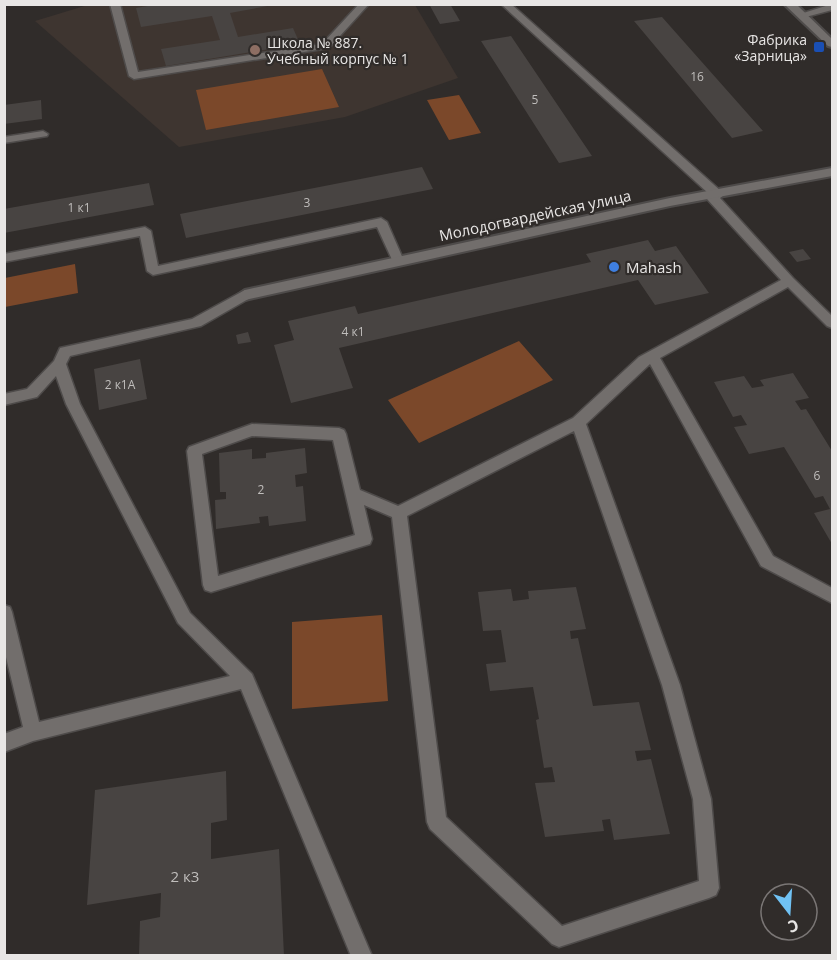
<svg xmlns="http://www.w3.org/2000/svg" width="837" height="960" viewBox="0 0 837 960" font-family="'Open Sans',sans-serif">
<rect width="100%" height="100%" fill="#302c2a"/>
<path fill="#3e3530" d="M91,4l324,1 43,73 -113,39 -166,30 -144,-126z"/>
<path fill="#7b482a" d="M322,69l17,38 -133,23 -10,-40z
M459,95l22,38 -32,7 -22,-40z
M75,264l3,29 -73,14v-29z
M519,341l34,39 -134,63 -31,-43z
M382,615l6,86 -96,8v-87z"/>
<path fill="#484442" d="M159,4h119l-48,9 8,24 55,-9 7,16 -134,22 -5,-17 59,-9 -8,-24 -71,11 -5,-19z
M429,4h21l10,17 -20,3z
M662,17l101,114 -31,7 -98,-117z
M511,36l81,120 -33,7 -78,-122z
M41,100l1,19 -38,5v-19z
M422,167l11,22 -247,49 -6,-24z
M149,183l5,22 -150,28v-24z
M648,240l7,11 21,-5 33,47 -54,12 -17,-25 -299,68 14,40 -62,15 -17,-58 20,-5 -6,-19 67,-15 3,8 233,-52 -5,-8z
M803,249l8,10 -14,3 -8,-10z
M248,332l3,10 -13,2 -2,-9z
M140,359l7,40 -48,11 -5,-41z
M793,373l16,25 -14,3 6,9 5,-1 26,42v93l-18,-31 16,-4 -7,-13 -8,2 -31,-51 -35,7 -15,-27 13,-2 -6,-10 -8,2 -19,-35 30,-6 8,12 12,-2 -4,-6z
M305,448l2,25 -12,2 1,12 7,-1 3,35 -37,5 -1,-10 -9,1 1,6 -44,6 -1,-29 11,-1v-7h-6l-1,-39 33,-4v10l14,-1v-5z
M576,587l10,42 -16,2 1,8 7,-1 15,68 46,-4 12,48 -16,1 2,10 14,-2 19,75 -56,6 -4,-21 -8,1 2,11 -59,6 -10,-54 20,-1 -3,-15 -8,1 -8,-48 3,-1 -6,-32 -43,4 -4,-27 20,-2 -5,-32 -18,1 -5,-39 33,-3 2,12 16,-2 -1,-8z
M226,771l1,49 -16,3v36l68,-10 5,107h-145l1,-35 20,-4 1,-24 -74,12 8,-115z"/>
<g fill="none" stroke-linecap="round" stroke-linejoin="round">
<g stroke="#4e4b4a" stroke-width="3">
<path id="service" d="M110,4h10l18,68 184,-28 37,-40h10l-40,44 -195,31 -5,-3z
M501,4h10l211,188 2,3 -4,3 73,80 39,38v12l-5,-2 -39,-39 -128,71 113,198 59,32v15l-71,-37 -111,-202 -64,60 94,261 31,114 8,89 -3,7 -7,3 -150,49 -7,-3 -122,-115 -3,-7 -35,-305 -28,-12 8,34 -2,5 -159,48 -6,-2 -2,-5 -16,-134 2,-4 63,-23 87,4 5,2 2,4 14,56 38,16 175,-88 66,-61 142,-77 -74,-81 -2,-3 3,-3zM574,431l88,254 31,114 6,82 -137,45 -116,-109 -39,-301zM252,436l81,4 22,95 -137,41 -16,-122z
M832,4v6l-30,8 -5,-3z
M43,131l5,3 -1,2 -43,7v-6z
M381,218l6,4 17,39 -2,3h-8l-17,-37 -224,48 -6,-4 -7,-35 -136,26v-8l141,-27 6,4 7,35z
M245,290l5,2 1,3 -1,3 -49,28 -131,30 -4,8 14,40 110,209 62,61 120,282h-21l-110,-267 -208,52 -29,11v-18l19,-7 -19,-78v-44l6,2 2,5 27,110 191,-46 -52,-53 -112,-219 -10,-28 -19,21 -33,8v-11l23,-5 27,-28 6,-13 132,-29z"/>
</g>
<g stroke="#4e4b4a" stroke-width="4">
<path id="minor" d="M832,168v8l-162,30 -425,94 -7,-5 7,-5 425,-92z"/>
</g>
<g stroke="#4e4b4a" stroke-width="4">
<path id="tertiary" d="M784,4h12l36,35v8l-4,-1z"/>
</g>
<use href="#service" fill="#726e6c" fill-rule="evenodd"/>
<use href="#minor" fill="#726e6c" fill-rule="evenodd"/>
<use href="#tertiary" fill="#726e6c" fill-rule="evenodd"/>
</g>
<rect fill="#1a4fb4" stroke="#302c2a" stroke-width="2" x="813" y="41" width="12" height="12" rx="3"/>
<circle fill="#8d6e63" stroke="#302c2a" stroke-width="2" cx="255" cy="50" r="6"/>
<circle fill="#3f7fe0" stroke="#302c2a" stroke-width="2" cx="614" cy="267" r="6"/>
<g text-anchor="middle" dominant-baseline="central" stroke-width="4.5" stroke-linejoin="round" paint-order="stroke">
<g font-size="12" fill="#c0bebc">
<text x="697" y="76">16</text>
<text x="535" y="99">5</text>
<text x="307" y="202">3</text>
<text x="79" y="207">1 к1</text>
<text x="353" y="331">4 к1</text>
<text x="120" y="384">2 к1А</text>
<text x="817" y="475">6</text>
<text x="261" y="489">2</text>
</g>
<g font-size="14" fill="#e8e6e5" stroke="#302c2a" text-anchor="end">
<text x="807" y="39">Фабрика<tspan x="807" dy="16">«Зарница»</tspan></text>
<text x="267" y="42" text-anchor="start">Школа № 887.<tspan x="267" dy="16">Учебный корпус № 1</tspan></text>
</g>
<g font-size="15" fill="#e8e6e5" stroke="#302c2a">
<text transform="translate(535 215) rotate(-12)">Молодогвардейская улица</text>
</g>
<g font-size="15" fill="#e8e6e5" stroke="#302c2a" text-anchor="start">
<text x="626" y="267">Mahash</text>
</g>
<g font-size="15" fill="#c0bebc">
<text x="185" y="876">2 к3</text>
</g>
</g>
<rect width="837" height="960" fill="none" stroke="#e8e6e5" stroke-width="12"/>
<g transform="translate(789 912) rotate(163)"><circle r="28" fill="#302c2a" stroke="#7a7675" stroke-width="1.5"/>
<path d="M0-4.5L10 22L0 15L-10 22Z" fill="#70c2f4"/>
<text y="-9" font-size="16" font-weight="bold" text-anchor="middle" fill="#e8e6e5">С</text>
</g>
</svg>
